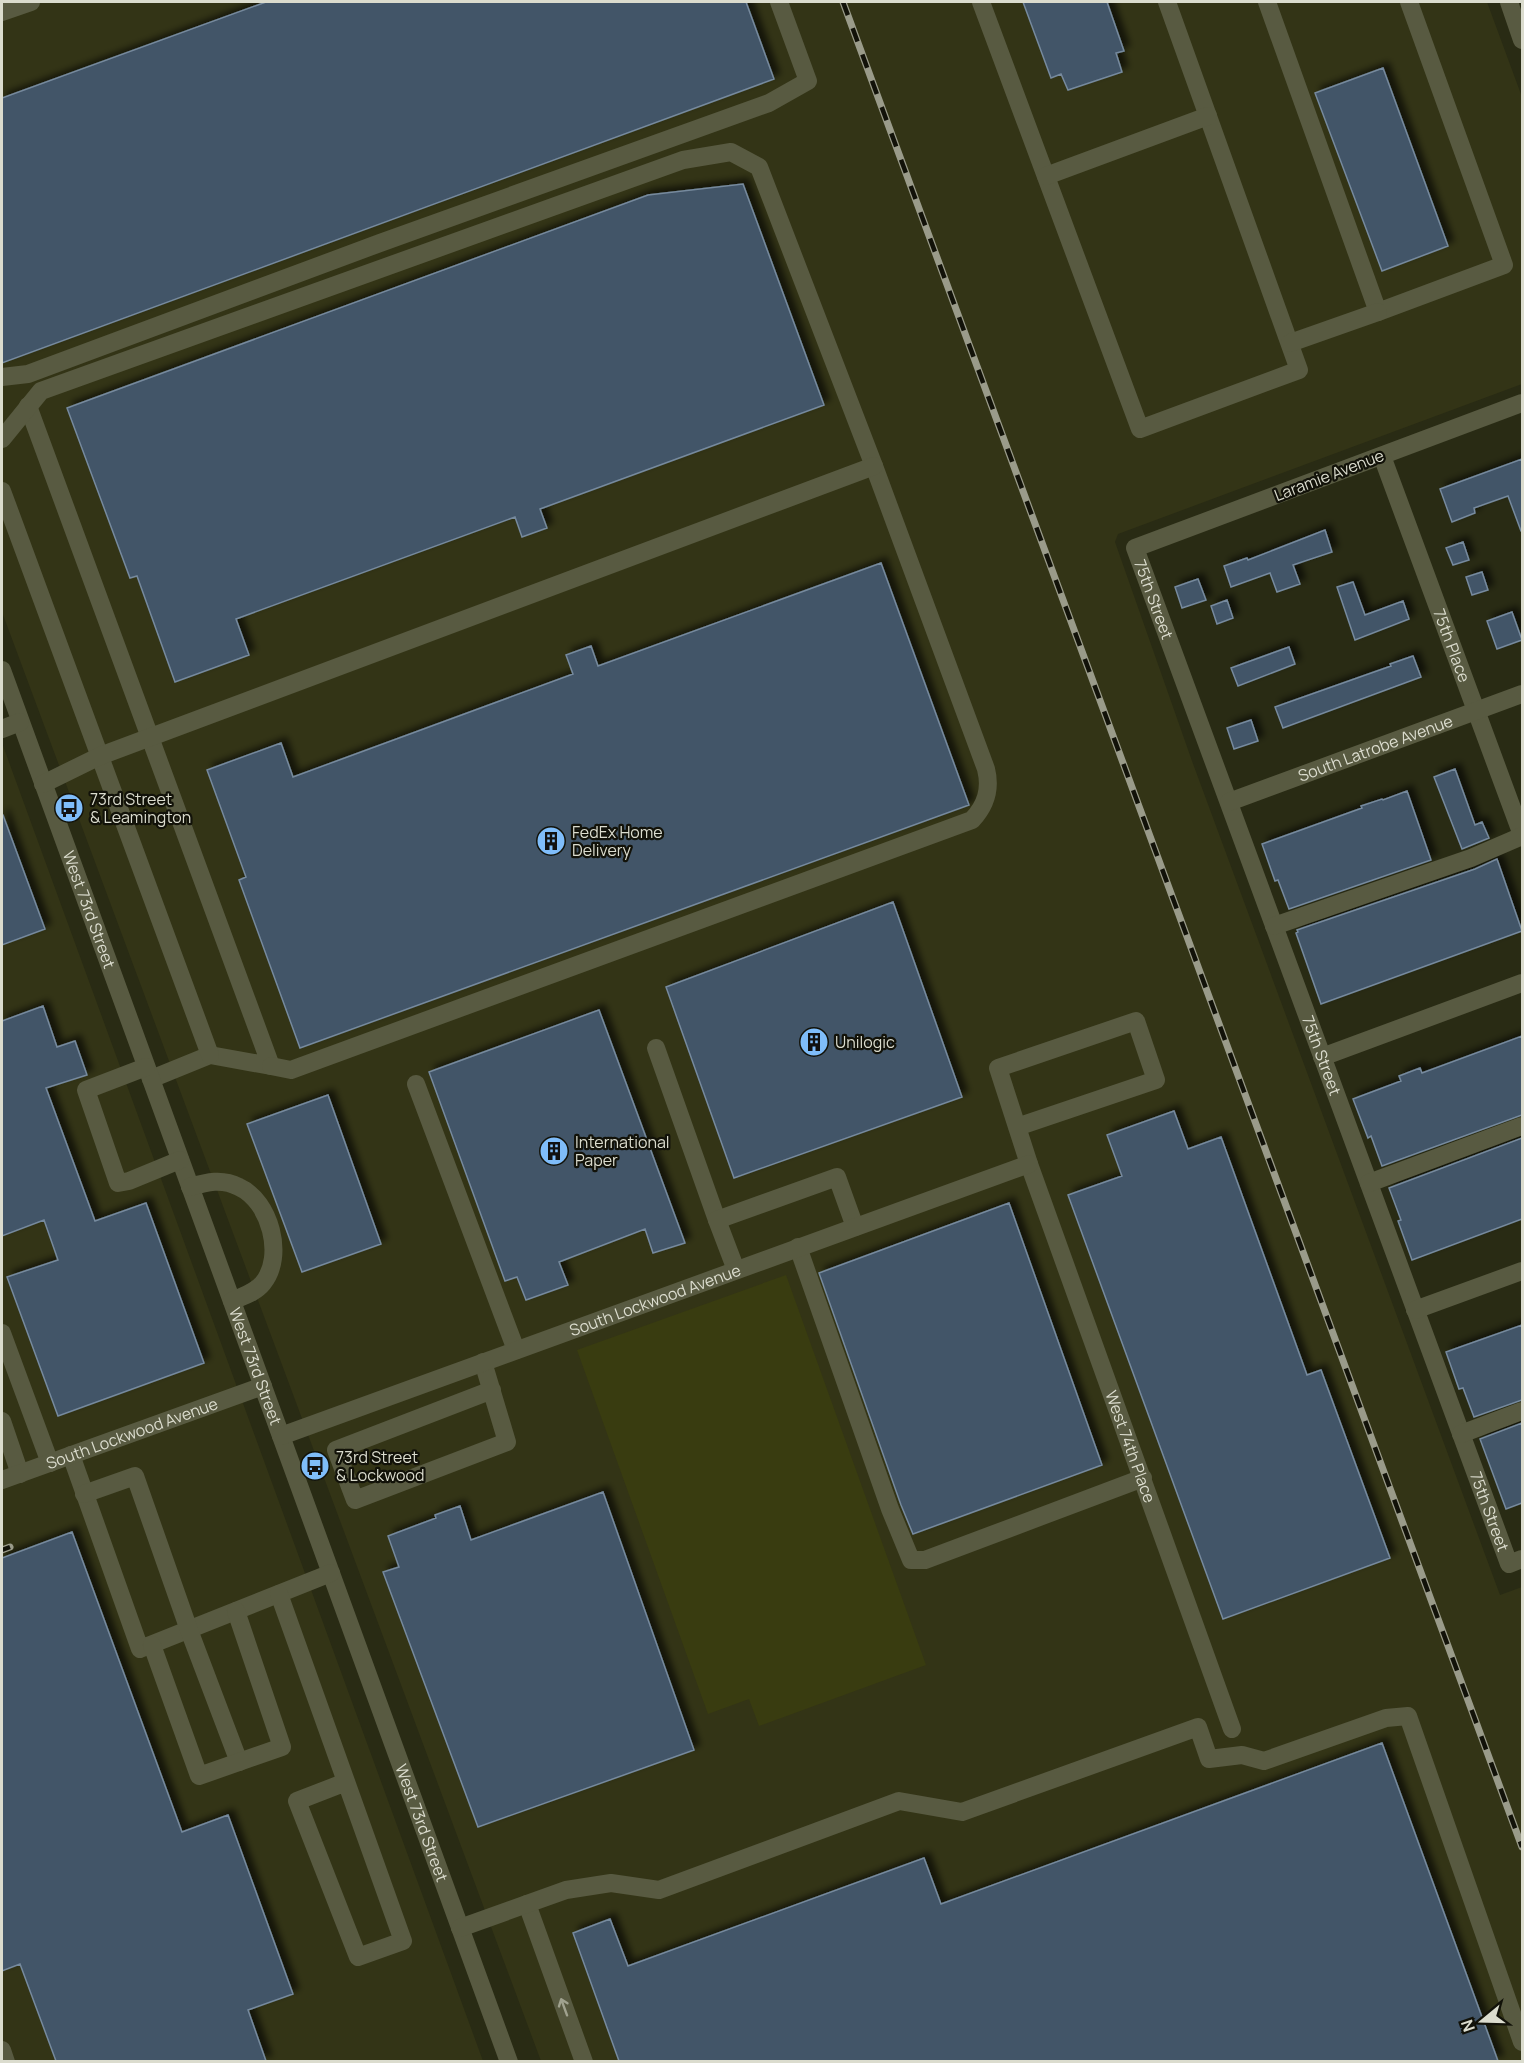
<svg xmlns="http://www.w3.org/2000/svg" width="1524" height="2063" viewBox="0 0 1524 2063" font-family="Manrope,sans-serif">
<defs>
<filter id="shadow"><feDropShadow dx="5.5" dy="-5.5" stdDeviation="3" flood-color="#0009"/></filter>
</defs>
<rect width="100%" height="100%" fill="#292b14"/>
<path fill="#333416" d="M2,2h1485l35,95v287l-404,150 -3,8 77,219 308,834 22,-8v474h-981l-539,-1449z
M2,743l481,1318h-481z"/>
<path fill="#393c10" d="M786,1275l140,390 -167,61 -10,-27 -41,15 -131,-364z"/>
<path fill="#425467" stroke="#768a9e" stroke-width="1.5" filter="url(#shadow)" d="M266,2h480l28,77 -772,284v-265z
M1023,2h84l17,49 -8,2 6,19 -54,18 -7,-16 -10,4z
M1383,68l65,178 -66,25 -67,-178z
M743,184l81,221 -284,104 7,19 -25,9 -7,-20 -279,102 13,36 -74,27 -38,-106 -7,2 -63,-170 581,-213z
M1522,459v72h-1l-13,-35 -34,12 1,5 -23,9 -12,-33z
M1325,530l7,22 -39,13 7,19 -23,8 -7,-19 -39,14 -7,-21 23,-8 1,2z
M1463,542l6,18 -16,5 -7,-17z
M881,563l88,242 -669,243 -61,-168 7,-3 -39,-107 74,-27 12,34 280,-103 -7,-19 25,-9 7,20z
M1482,572l6,18 -16,5 -6,-18z
M1198,579l8,21 -24,8 -7,-21z
M1353,582l12,33 38,-14 6,18 -54,21 -18,-53z
M1227,600l6,18 -16,6 -6,-18z
M1512,612l10,28 -25,9 -10,-28z
M1289,647l6,17 -57,22 -7,-18z
M1413,656l8,21 -138,51 -8,-21 116,-41 -1,-2z
M1251,720l7,21 -24,8 -7,-21z
M1455,769l20,56 7,-3 7,16 -27,11 -28,-72z
M1407,791l24,69 -142,49 -11,-29 -3,1 -13,-37 100,-36 -1,-2 21,-7 1,1z
M2,815h1l42,114 -43,16z
M1497,859l25,72 -201,73 -25,-71 2,-1 -1,-2 178,-61z
M893,902l69,195 -228,81 -68,-191z
M43,1006l14,41 18,-6 12,34 -41,13 49,133 51,-18 58,160 -146,53 -51,-139 51,-17 -14,-40 -42,16v-215z
M599,1010l86,233 -32,10 -8,-24 -86,33 9,23 -42,15 -9,-23 -12,4 -76,-209z
M1522,1036v79l-140,51 -11,-30 -3,2 -15,-39 48,-18 -2,-5 21,-8 2,5z
M328,1095l53,149 -79,28 -55,-148z
M1174,1111l14,38 33,-12 86,238 14,-5 69,188 -167,61 -155,-424 54,-19 -15,-41z
M1522,1138v81l-110,41 -14,-39 3,-1 -12,-32z
M1009,1203l93,262 -189,69 -12,-29 -82,-232z
M1522,1325v75l-48,17 -11,-29 -4,1 -13,-37z
M1522,1423v80l-16,6 -26,-70z
M603,1492l91,258 -216,77 -95,-255 16,-5 -11,-31 48,-18 -1,-3 25,-9 11,34z
M72,1532l110,300 46,-17 65,179 -45,16 18,51h-210l-36,-97 -18,7v-413z
M1382,1743l116,318h-879l-46,-128 37,-14 18,47 296,-108 17,46z"/>
<g fill="none" stroke-linecap="round" stroke-linejoin="round">
<g stroke="#585a41" stroke-width="18">
<path d="M981,2l159,427 159,-59 -132,-368"/>
<path d="M1267,2l111,310 126,-47 -95,-263"/>
<path d="M1509,2l13,38"/>
<path d="M2,12l29,-10"/>
<path d="M1046,176l162,-60"/>
<path d="M1290,343l88,-31"/>
<path d="M2,377l26,-3 352,-131 389,-140 39,-22 -29,-79"/>
<path id="s1" d="M1522,403l-387,145 374,1016 13,-5"/>
<path d="M28,406l243,660 -61,-11 -59,24"/>
<path d="M2,439l39,-48 642,-231 48,-8 28,15 115,299 112,303c5,20 0,36 -14,51l-681,250 -20,-4"/>
<path id="s2" d="M1382,456l140,379"/>
<path d="M2,491l208,564"/>
<path id="s3" d="M2,670l507,1392"/>
<path d="M2,729l18,-7"/>
<path d="M43,784l57,-28 774,-290"/>
<path id="s4" d="M1229,802l293,-108"/>
<path d="M1274,926l197,-68 51,-22"/>
<path d="M656,1048l61,172"/>
<path d="M1322,1057l200,-74"/>
<path d="M146,1067l-60,23 32,93 11,-2 51,-21"/>
<path d="M416,1084l100,266"/>
<path id="s5" d="M1017,1127l139,-47 -20,-59 -138,47 31,96 203,565"/>
<path d="M1369,1183l153,-57"/>
<path d="M190,1187c17,-5 32,-9 49,0 31,14 46,69 24,96 -8,10 -20,13 -31,18"/>
<path d="M798,1247l92,262 21,51h14l218,-82"/>
<path d="M736,1270l-19,-50 120,-43 18,50"/>
<path d="M1415,1310l107,-39"/>
<path d="M2,1333l48,130"/>
<path d="M483,1362l24,80 -152,58 -19,-50 156,-60"/>
<path d="M2,1421l18,53"/>
<path d="M1461,1434l61,-23"/>
<path id="s6" d="M281,1436l748,-272"/>
<path d="M71,1455l69,194 191,-76"/>
<path id="s7" d="M2,1480l261,-94"/>
<path d="M84,1494l51,-18 54,154 50,132"/>
<path d="M279,1594l124,347 -45,16 -61,-156 49,-19"/>
<path d="M152,1645l47,131 83,-29 -46,-136"/>
<path d="M527,1904l57,158"/>
<path d="M460,1928l106,-38 45,-7 48,7 240,-89 63,11 236,-85 11,32 33,-4 22,6 122,-43 22,-2 114,326"/>
<path d="M2,2050l4,12"/>
</g>
<g stroke="#9a9b8a" stroke-width="7">
<path id="rail" d="M843,2l679,1845
M2,1550l8,-3"/>
</g>
<use href="#rail" stroke="#121209" stroke-width="4.5" stroke-dasharray="14" stroke-linecap="butt"/>
</g>
<defs><path id="oneway-shaft" d="M-6 0H5M1.5-3L5.5 0L1.5 3" fill="none" stroke-width="1.6" stroke-linecap="round" stroke-linejoin="round" transform="scale(1.5)"/></defs>
<use stroke="#a0a28f" href="#oneway-shaft" transform="translate(564 2007) rotate(-110)"/>
<defs>
<g id="bus-disc" transform="scale(1.5)"><circle r="9.5" fill="#7fbdfa" stroke="#121209"/><path d="M-5-6H5V4H4V6H2V4H-2V6H-4V4H-5ZM-3.5-4V0h7V-4ZM-3.5 1.2v1.5H-2V1.2ZM2 1.2v1.5H3.5V1.2Z" fill="#111"/></g>
<g id="building-disc" transform="scale(1.5)"><circle r="9.5" fill="#7fbdfa" stroke="#121209"/><path d="M-4-6H4V6H1V3H-1V6H-4ZM-2.5-4.3h1.7v1.8h-1.7ZM.8-4.3h1.7v1.8H.8ZM-2.5-1h1.7V.8h-1.7ZM.8-1h1.7V.8H.8Z" fill="#111"/></g>
</defs>
<g fill-rule="evenodd">
<use href="#bus-disc" x="69" y="808"/>
<use href="#building-disc" x="551" y="841"/>
<use href="#building-disc" x="814" y="1042"/>
<use href="#building-disc" x="554" y="1151"/>
<use href="#bus-disc" x="315" y="1466"/>
</g>
<g text-anchor="middle" dominant-baseline="central" stroke-width="4.5" stroke-linejoin="round" paint-order="stroke">
<g font-size="16" fill="#dbdcce" stroke="#121209">
<text transform="translate(1329 475) rotate(-21)">Laramie Avenue</text>
<text stroke="none"><textPath href="#s1" startOffset="468">75th Street</textPath></text>
<text stroke="none"><textPath href="#s2" startOffset="202">75th Place</textPath></text>
<text stroke="none"><textPath href="#s4" startOffset="156">South Latrobe Avenue</textPath></text>
<text stroke="none"><textPath href="#s3" startOffset="255">West 73rd Street</textPath></text>
<text stroke="none"><textPath href="#s1" startOffset="954">75th Street</textPath></text>
<text stroke="none"><textPath href="#s6" startOffset="398">South Lockwood Avenue</textPath></text>
<text stroke="none"><textPath href="#s3" startOffset="741">West 73rd Street</textPath></text>
<text stroke="none"><textPath href="#s7" startOffset="138">South Lockwood Avenue</textPath></text>
<text stroke="none"><textPath href="#s5" startOffset="756">West 74th Place</textPath></text>
<text stroke="none"><textPath href="#s1" startOffset="1440">75th Street</textPath></text>
<text stroke="none"><textPath href="#s3" startOffset="1227">West 73rd Street</textPath></text>
</g>
<g font-size="16" fill="#dbdcce" stroke="#121209" text-anchor="start">
<text x="90" y="799">73rd Street<tspan x="90" dy="18">&amp; Leamington</tspan></text>
<text x="572" y="832">FedEx Home<tspan x="572" dy="18">Delivery</tspan></text>
<text x="835" y="1042">Unilogic</text>
<text x="575" y="1142">International<tspan x="575" dy="18">Paper</tspan></text>
<text x="336" y="1457">73rd Street<tspan x="336" dy="18">&amp; Lockwood</tspan></text>
</g>
</g>
<rect width="1524" height="2063" fill="none" stroke="#dbdcce" stroke-width="6"/>
<g transform="translate(1482 2021) rotate(251)" stroke="#121209" stroke-width="4.5" paint-order="stroke">
<path d="M0-4.5L10 22L0 15L-10 22Z" fill="#dbdcce"/>
<text y="-9" font-size="16" font-weight="bold" text-anchor="middle" fill="#dbdcce">N</text>
</g>
</svg>
